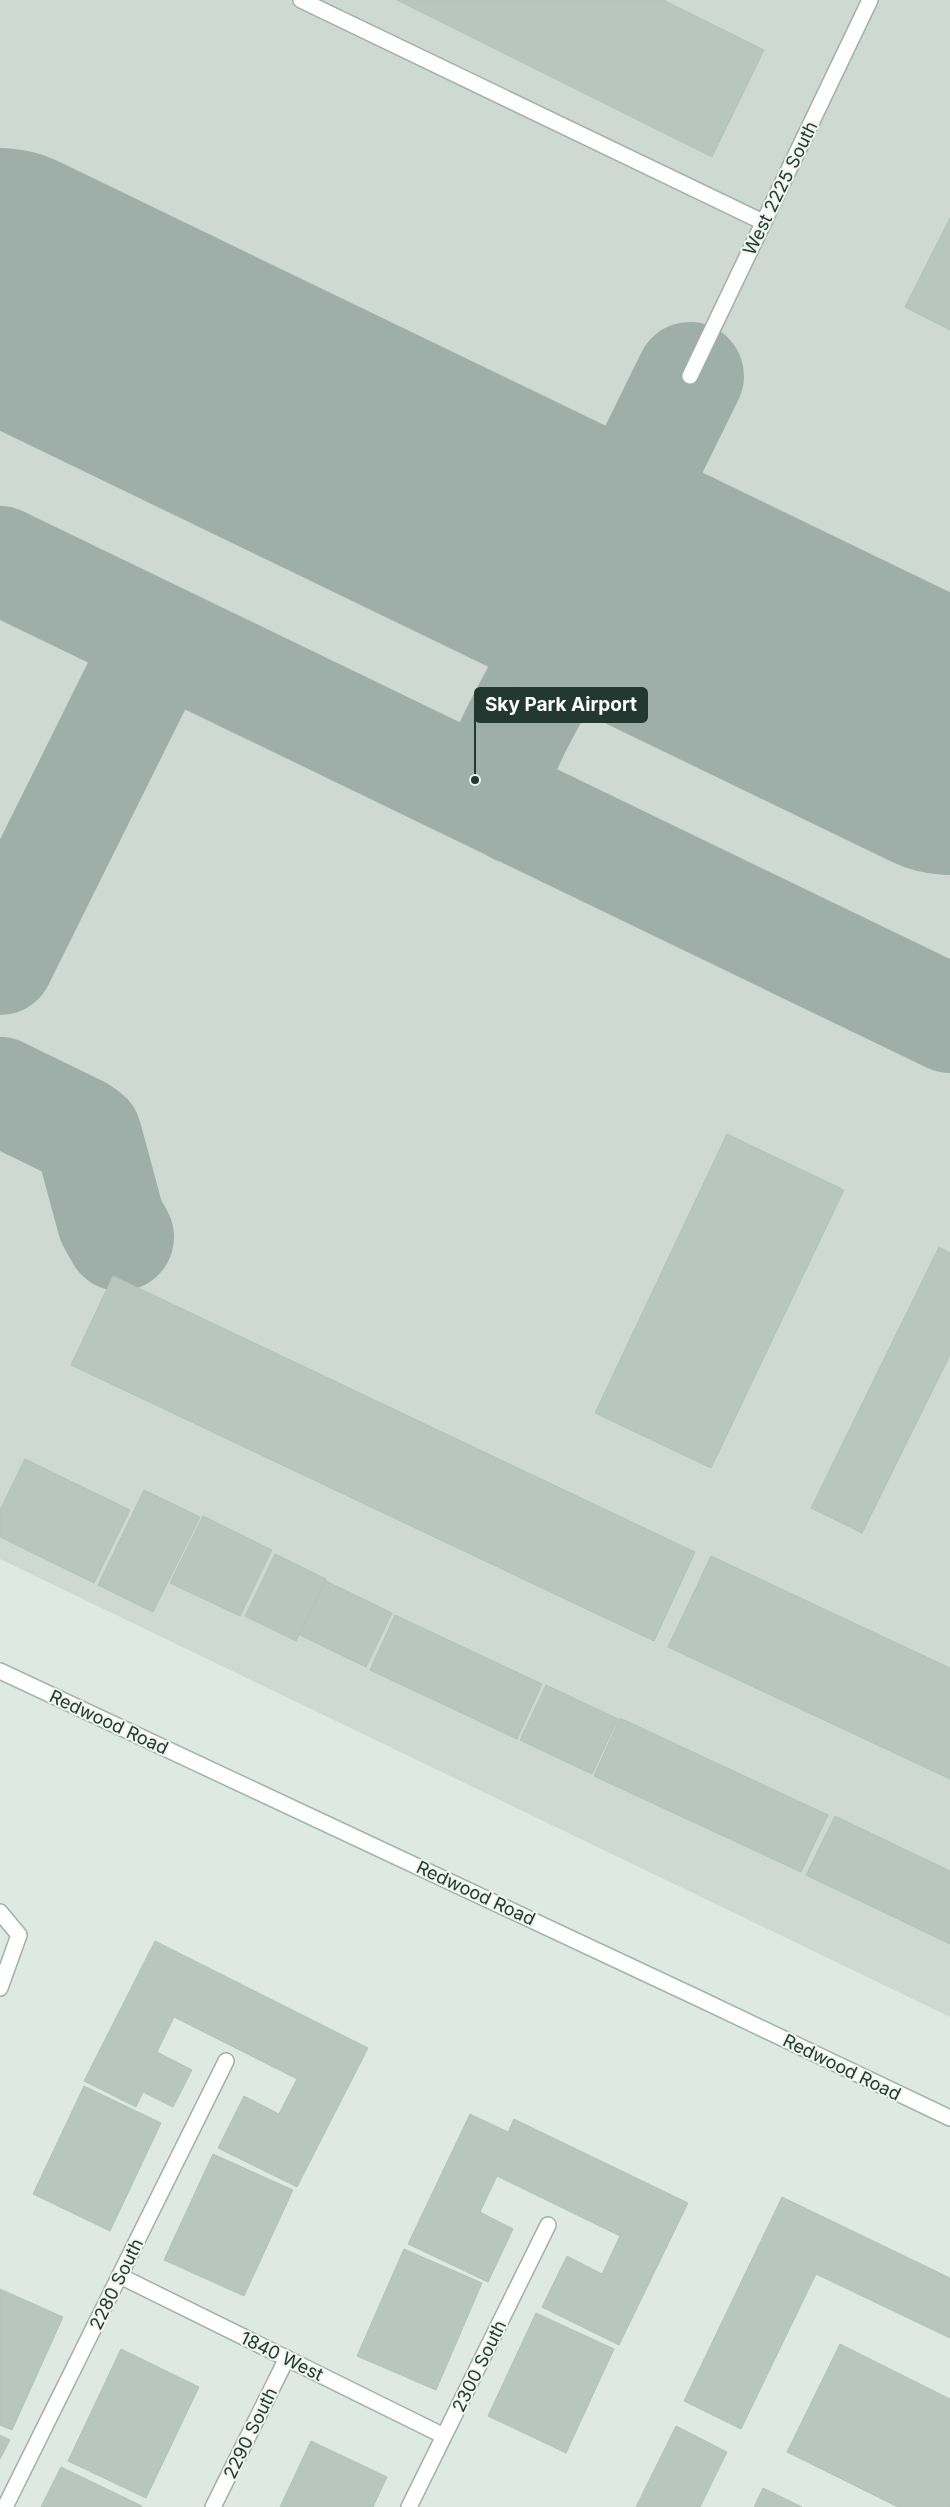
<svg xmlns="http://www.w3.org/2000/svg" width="950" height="2507" viewBox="0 0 950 2507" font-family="Inter,sans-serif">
<rect width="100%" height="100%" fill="#dfe9e4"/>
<path fill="#ced9d3" d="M0,0h950v2017l-950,-458z"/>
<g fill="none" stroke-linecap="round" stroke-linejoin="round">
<path stroke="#9eaea8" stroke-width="108" d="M536,542c24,22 40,53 32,86
M0,560l950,459
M668,605c-25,-25 -49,-52 -47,-89l69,-140
M516,810l-14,-24 -1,-20c8,-27 24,-52 36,-76 33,-67 44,-108 131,-85
M0,961l147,-296c12,-12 24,-15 41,-13
M0,1091l80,39 8,6 23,85 9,16"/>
<path stroke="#9eaea8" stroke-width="268" d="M0,282l950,459"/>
</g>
<path fill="#b8c6c0" stroke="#b2c2bb" d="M397,0h266l101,50 -52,107z
M950,218v112l-45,-23z
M727,1134l117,56 -133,278 -116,-55z
M939,1247l11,6v102l-88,178 -51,-25z
M113,1276l582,276 -41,89 -583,-276z
M25,1459l105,51 -36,73 -94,-46v-27z
M144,1490l56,27 -47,95 -55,-27z
M203,1516l69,34 -32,66 -70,-33z
M275,1554l51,25 -30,62 -51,-25z
M711,1556l239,112v111l-282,-132z
M326,1581l66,32 -26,54 -66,-32z
M395,1615l147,69 -25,55 -147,-69z
M546,1685l72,34 -26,55 -72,-34z
M620,1718l208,97 -27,57 -207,-96z
M835,1816l115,55v73l-144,-69z
M155,1941l213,107 -71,139 -79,-39 26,-52 35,18 18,-35 -123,-62 -17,35 35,18 -19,37 -30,-15 -7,15 -52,-26z
M84,2086l77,37 -51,108 -77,-37z
M470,2114l38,18 6,-13 174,84 -69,142 -77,-38 25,-51 35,18 18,-38 -123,-60 -17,36 33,17 -25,53 -80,-38z
M213,2154l80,36 -49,106 -80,-36z
M782,2197l168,81v60l-134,-64 -75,155 -57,-28z
M404,2249l78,34 -46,107 -79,-34z
M0,2289l63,28 -51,113 -12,-5z
M536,2313l78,36 -48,104 -78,-37z
M840,2344l110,55v108h-52l-111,-55z
M121,2349l78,38 -53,111 -78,-37z
M676,2426l51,26 -27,55h-64z
M0,2435l10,5 -10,19z
M311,2441l76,36 -14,30h-93z
M61,2467l81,39v1h-101z
M763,2488l39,19h-48z"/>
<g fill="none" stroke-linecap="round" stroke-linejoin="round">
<g stroke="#a3b0aa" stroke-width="18">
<path id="lane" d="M301,0l462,222
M0,1912l19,23 -19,53"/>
</g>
<g stroke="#a3b0aa" stroke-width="18">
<path id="street" d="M690,376l180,-376
M120,2276l324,160
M5,2507l221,-446
M213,2507l74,-149
M409,2507l139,-282"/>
</g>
<g stroke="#9fb4ab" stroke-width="18">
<path id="secondary" d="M0,1671l700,328 250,119"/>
</g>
<use href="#lane" stroke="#fff" stroke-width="15"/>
<use href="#street" stroke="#fff" stroke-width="15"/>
<use href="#secondary" stroke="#fff" stroke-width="15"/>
</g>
<g text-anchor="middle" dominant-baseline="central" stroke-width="4" stroke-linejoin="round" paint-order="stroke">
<g font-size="18" fill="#223830" stroke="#eff6f2">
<text transform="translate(780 188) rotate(-64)">West 2225 South</text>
<text transform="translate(109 1722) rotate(25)">Redwood Road</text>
<text transform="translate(476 1893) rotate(25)">Redwood Road</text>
<text transform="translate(842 2067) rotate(26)">Redwood Road</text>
<text transform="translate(116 2284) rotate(-64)">2280 South</text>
<text transform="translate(282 2356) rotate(26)">1840 West</text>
<text transform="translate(479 2366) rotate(-64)">2300 South</text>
<text transform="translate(250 2433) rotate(-64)">2290 South</text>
</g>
</g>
<path fill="none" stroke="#223830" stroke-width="2" d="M475 780L475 705"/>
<circle fill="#223830" stroke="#eff6f2" stroke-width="2" cx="475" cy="780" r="5"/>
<rect fill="#223830" stroke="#223830" stroke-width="2" x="475" y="688" width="172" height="34" rx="5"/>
<g font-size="19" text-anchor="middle" font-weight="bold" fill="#fff">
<text x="561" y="711">Sky Park Airport</text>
</g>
</svg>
